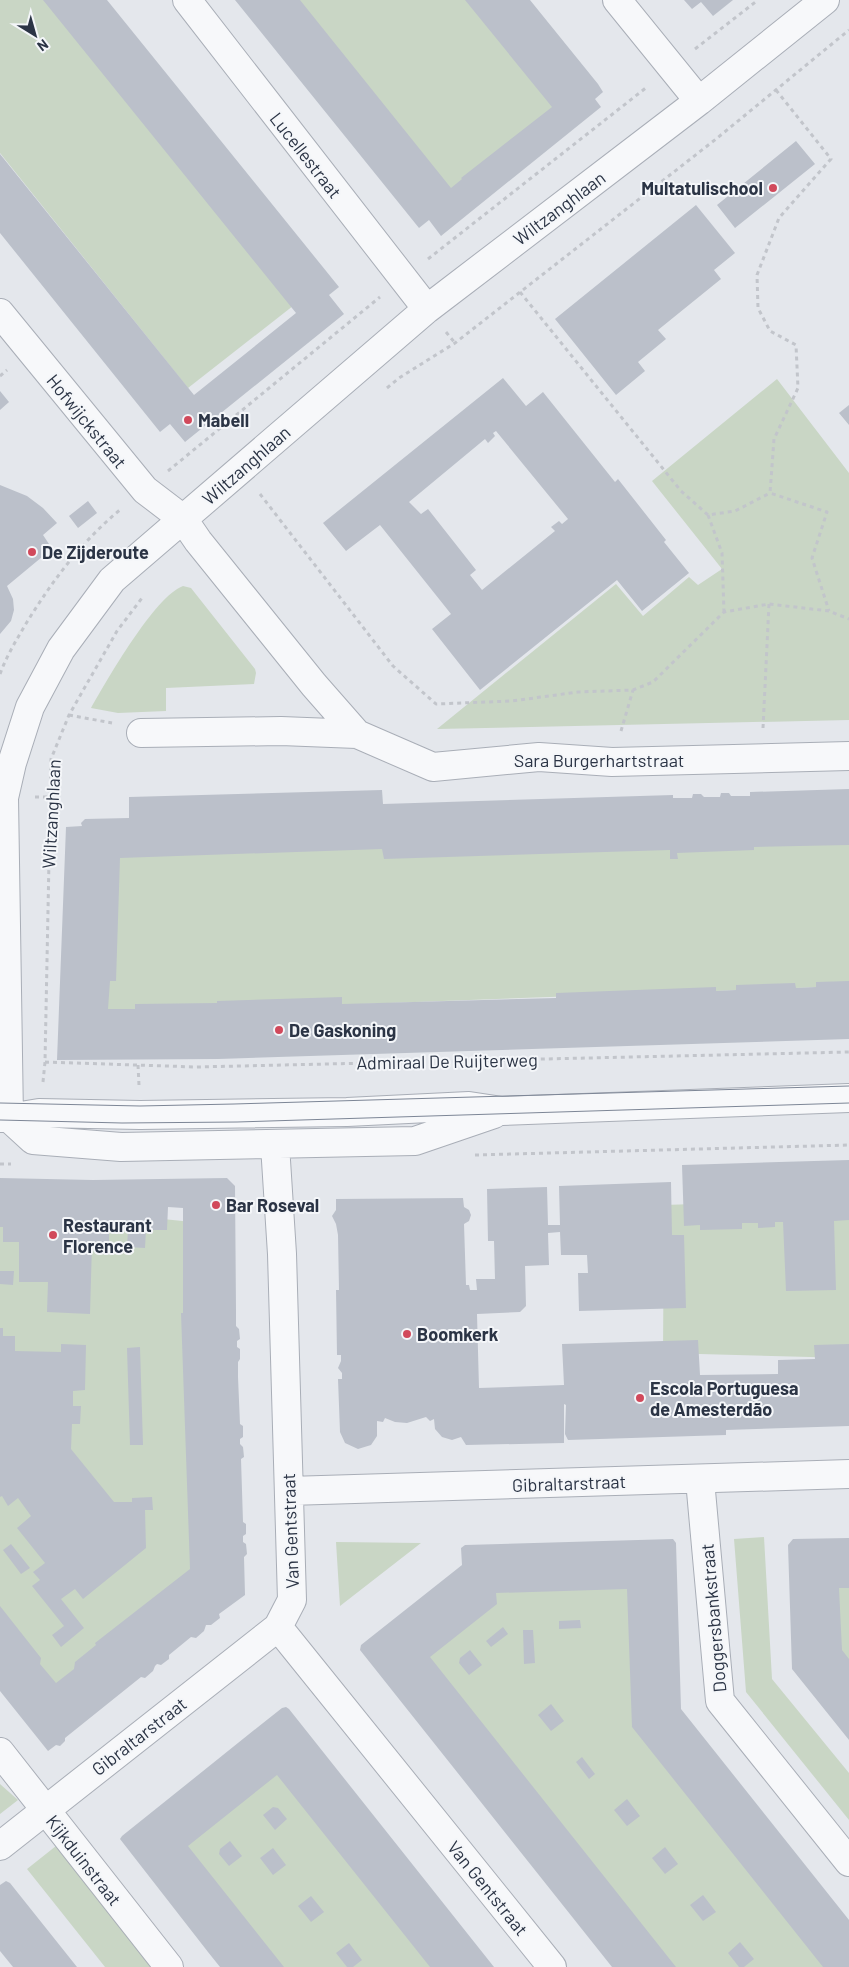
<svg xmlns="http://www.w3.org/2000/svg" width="849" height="1967" viewBox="0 0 849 1967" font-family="Barlow,sans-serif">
<rect width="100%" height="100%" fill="#e4e7ec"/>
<path fill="#c9d6c5" d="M0,0h49l249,302 -110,86 -188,-235z
M295,0h181l94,115 -110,86z
M777,379l72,94v247l-412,9 179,-145 27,32 46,-39 9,8 24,-16 -70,-88z
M183,586l8,2 64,81 1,4 -2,11 -88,4v23l-48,2 -27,-5c16,-28 64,-112 92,-122z
M849,821v165l-759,28 9,-170z
M849,1199v159l-186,-5 1,-148z
M0,1202l211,22 10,364 -158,137 -63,-84z
M764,1537l8,142 77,94v47l-103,-128 -12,-153z
M336,1542l85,1 -81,63z
M498,1564l133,2 6,149 200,252h-181l-254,-315z
M849,1571v93l-18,-24 3,-68z
M266,1739l184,228h-194l-107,-132z
M0,1784l18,16 -18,14z
M56,1846l97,121h-48l-78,-98z"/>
<path fill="#bbc0ca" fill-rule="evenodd" d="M43,0h64l232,287 -10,8 15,19 -159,128 -15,-18 -10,8 -160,-199v-79l194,241 102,-82z
M235,0h65l151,188 11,-9 -1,-1 91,-71 -87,-107h65l68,84 5,8 -8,7 6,8 -160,129 -12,-16 -10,8z
M684,0h49l-20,16 -12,-14 -9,7z
M796,141l19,23 -80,64 -18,-23z
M696,205l39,48 -21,17 7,9 -63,51 8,9 -28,23 7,9 -29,24 -61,-76z
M503,378l23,28 17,-14 72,90 3,-3 48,61 -2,2 25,31 -47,38 -25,-31 -137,110 -48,-61 19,-15 -71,-89 -34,26 -23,-28zM496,431l72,88 -6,5 -3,-3 -8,6 4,4 -73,59 -12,-15 6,-5 -48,-61 -7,5 -12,-12 76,-63 3,4 7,-7 -2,-3z
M0,391l9,11 -9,8z
M849,405v20l-10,-12z
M0,485l27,11 16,12 14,15 -14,12 6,9 -1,8 -41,34 6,13 1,11 -3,11 -11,13z
M88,501l9,12 -19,15 -9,-12z
M849,789v56l-95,2v3l-77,3 1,6h-8v-9l-286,9 -2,-10 -262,9 -4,123h-6l-2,28h27v-5l82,-1v-2l125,-4v7l214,-6v-5l160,-6v4l20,-1v-5l59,-2 1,5 20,-1v-5l33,-1v58l-631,20 -161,1 9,-233 16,-1 -1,-3 4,-4 44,-1v-21l253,-7 1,14 290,-9v3h19l1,-4h8l3,3h16l1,-4h8l2,3h19v-4z
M849,1160v60l-15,1 2,69 -50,1 -3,-69h-8v5l-17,1v-5h-16v6l-42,1v-5l-16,1 -2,-61z
M0,1178l93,2 134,-2 8,8 1,125v15l3,3 1,10 -3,2v6l3,2v10l-2,3v15l2,47 3,2v11l-3,2v5l3,3 1,10 -3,2 2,63 3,2v10l-3,2v6l3,2 1,10 -3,3 1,38 -26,19 1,4 -9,7h-5l-2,6 -8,7 -5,-1 -22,18v4l-8,6 -4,-1 -2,2 -2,5 -8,7 -4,-1 -76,61v3l-5,5 -4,-1 -8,6 -48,-60v-85l41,52 -1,6 16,19 18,-14 1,-7 21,-17 -1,-2 95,-74 -9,-256h2v-105l-15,-1 -1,23h-21l-1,18 -18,-1 1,-17 -19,-1v15h-17l-2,70 -43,-2 1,-30h-29v-40h-16v-15h-3z
M671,1182l1,53h12l2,73 -107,3 -1,-38h10l-1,-18h-26l-1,-23 -12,1 1,32 -24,1 1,40 -6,6 -43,2 2,74 85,-3 -2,-41 136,-4 2,35 78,-1v-14l37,-1 -1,-14 35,-1v82l-123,4v5l-158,5 -3,-6 1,-29 -2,-1v39l-98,2 -5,-8 -9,3 -10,-3 -7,-8 -1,-10 -4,2 -4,-4 -19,6 -12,-1 -10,-4 -2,4 -6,-1v15l-6,9 -13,4 -13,-6 -5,-11 -2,-53h4v-6l-4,-5 3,-7v-6h-4l-1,-65h3l-1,-55 -2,-11 -4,-8 4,-6v-11l127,-1 1,9 5,3 2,5 -2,6 -5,3 2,61h3l1,5h7l-1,-11h19l-1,-38h-6l-1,-52 60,-2 1,38h12l-1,-39z
M0,1271h14l-1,14 -13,-1z
M0,1328h3v8h12v15l46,1v-8l25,1 -1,45 -12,1v15h8l-1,18h-8l-1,25 43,53h18v-4l20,-1 1,13h-8l1,38 -63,51 -8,-10 -14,10 23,29 -23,19 -9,-12 12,-9 -32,-40 8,-6 -7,-8 12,-9 -28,-35 14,-12 -13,-18 -10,8 -6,-10 -2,1z
M140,1347l3,98h-13l-3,-97z
M849,1538v50h-10l3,62 7,9v81l-57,-71 -4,-124 5,-6z
M673,1539l3,4 5,166 168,211v47h-26l-191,-240 -5,-138 -131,4 1,11 -67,53 246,310h-64l-252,-317 1,-5 101,-80 -1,-17 4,-3z
M11,1544l19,24 -9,6 -18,-24z
M580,1620l1,8 -22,1v-8z
M503,1627l5,7 -17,13 -5,-6z
M523,1630h10l2,33 -11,1z
M470,1650l12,15 -13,10 -10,-12 1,-5z
M551,1704l13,17 -13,10 -13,-16z
M286,1707l3,2 205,258h-64l-153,-192 -89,71 96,121h-64l-12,-15 -88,-113 2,-3 136,-109 24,-19z
M582,1757l13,17 -6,5 -13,-17z
M627,1799l13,17 -13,10 -13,-16z
M273,1807l5,1 9,11 -12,11 -12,-15z
M230,1841l12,15 -13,10 -10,-12 1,-5z
M665,1847l13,17 -13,10 -13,-16z
M273,1848l13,17 -13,10 -13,-17z
M6,1881l4,2 67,84h-64l-13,-16v-66z
M703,1895l13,17 -13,9 -13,-16z
M311,1896l13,16 -13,10 -13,-16z
M740,1942l14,17 -10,8h-5l-11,-14z
M349,1943l13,17 -9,7h-6l-11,-14z"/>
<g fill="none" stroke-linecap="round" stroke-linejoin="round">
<g stroke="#a9aeb7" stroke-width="30">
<path id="minor" d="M187,0l240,309
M617,0l82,101
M0,313l145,177 38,29 15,22 116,144 43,49
M141,733l140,-2 76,3 76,33 106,-10 73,5 237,-6
M0,1118h9l30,-5 101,2 207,-3 122,-6 33,5 347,-13
M9,1118l-5,-320 8,-35 18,-56 31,-58 51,-69 315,-271 272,-208 126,-101
M9,1118l24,22 88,7 294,-6 79,-27
M700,1480l20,221 129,161
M289,1491l560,-17
M278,1627l274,340
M0,1752l169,215
M0,1846l278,-219 14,-27 -10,-346 -7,-109"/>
</g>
<path stroke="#c2c5cb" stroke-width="3" stroke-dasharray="4 4" stroke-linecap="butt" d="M695,49l63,-49
M776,90l55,69 -52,59 -22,57 1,33 12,23 26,14 2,43 -24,51 -4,54 57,19 -15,46 17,53
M428,259l219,-172
M520,292l161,199 27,24 27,-4 35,-18
M446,332l9,11
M0,376l7,-6
M387,388l12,-10 56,-35 261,-204 133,-109
M168,471l212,-174
M260,494l133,172 43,38 76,-3 66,-9 55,-2 20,-8 71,-70 45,-8 60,7 20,8
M708,515l14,38 2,59
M0,674c7,-19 17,-35 27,-52 26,-42 55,-81 94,-113
M69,715l43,8
M763,728l6,-124
M621,731l12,-41
M35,797h14
M45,1062l151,5 653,-15
M138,1065l1,20
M43,1082l2,-20 6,-303 18,-44 48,-84 25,-33
M475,1155l374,-10
M0,1164h11"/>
<use href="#minor" stroke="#f7f8fa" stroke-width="28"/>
<path stroke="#7d8696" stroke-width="1" d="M0,1103l140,3 94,-2 615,-18
M0,1120l122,3 115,-1 612,-19"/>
</g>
<g fill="#d1495b" stroke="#f4f6f9" stroke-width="2">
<circle cx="773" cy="188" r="5"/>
<circle cx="188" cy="420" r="5"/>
<circle cx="32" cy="552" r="5"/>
<circle cx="279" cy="1030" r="5"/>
<circle cx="216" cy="1205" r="5"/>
<circle cx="53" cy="1235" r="5"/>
<circle cx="407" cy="1334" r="5"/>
<circle cx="640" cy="1398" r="5"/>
</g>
<g text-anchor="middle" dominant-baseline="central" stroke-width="4" stroke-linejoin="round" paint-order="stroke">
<g font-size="18" fill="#2b3445" stroke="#f4f6f9">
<text transform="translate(306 155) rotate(52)">Lucellestraat</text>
<text transform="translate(559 208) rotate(-37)">Wiltzanghlaan</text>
<text transform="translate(87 421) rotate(51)">Hofwijckstraat</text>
<text transform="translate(246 465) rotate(-41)">Wiltzanghlaan</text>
<text x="599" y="760">Sara Burgerhartstraat</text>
<text transform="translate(51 814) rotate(-87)">Wiltzanghlaan</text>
<text transform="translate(447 1061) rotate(-1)">Admiraal De Ruijterweg</text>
<text transform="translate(569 1483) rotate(-2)">Gibraltarstraat</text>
<text transform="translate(290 1531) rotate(-92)">Van Gentstraat</text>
<text transform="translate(713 1618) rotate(-95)">Doggersbankstraat</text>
<text transform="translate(139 1736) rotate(-38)">Gibraltarstraat</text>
<text transform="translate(84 1860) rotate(52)">Kijkduinstraat</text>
<text transform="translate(488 1888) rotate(51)">Van Gentstraat</text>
</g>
<g font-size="18" font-weight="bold" fill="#2b3445" stroke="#f4f6f9" text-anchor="start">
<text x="763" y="188" text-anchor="end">Multatulischool</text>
<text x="198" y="420">Mabell</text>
<text x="42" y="552">De Zijderoute</text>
<text x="289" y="1030">De Gaskoning</text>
<text x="226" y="1205">Bar Roseval</text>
<text x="63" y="1225">Restaurant<tspan x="63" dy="21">Florence</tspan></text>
<text x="417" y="1334">Boomkerk</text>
<text x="650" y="1388">Escola Portuguesa<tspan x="650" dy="21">de Amesterdão</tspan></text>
</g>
</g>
<g transform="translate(35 35) rotate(143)" stroke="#f4f6f9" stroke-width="4" paint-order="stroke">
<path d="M0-4L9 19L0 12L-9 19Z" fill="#2b3445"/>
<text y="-8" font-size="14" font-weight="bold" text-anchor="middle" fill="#2b3445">N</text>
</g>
</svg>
